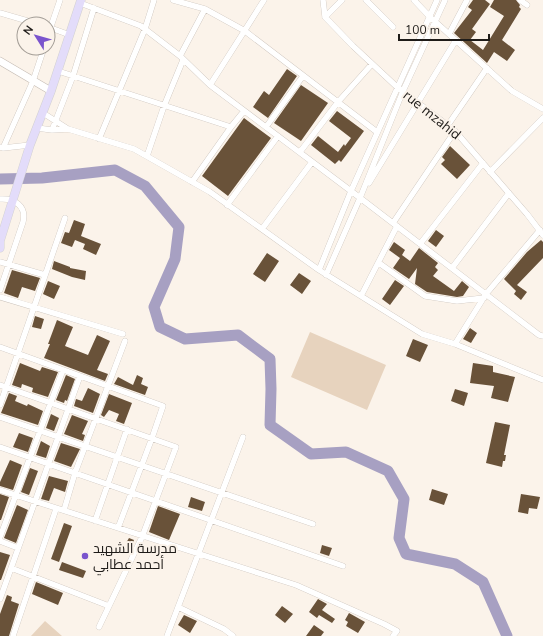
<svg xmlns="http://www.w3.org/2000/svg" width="543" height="636" viewBox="0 0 543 636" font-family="'Nunito Sans',Cairo,sans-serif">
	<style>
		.green { fill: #e7d3be }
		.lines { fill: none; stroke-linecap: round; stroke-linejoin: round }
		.river { stroke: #a7a0c2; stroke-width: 11 }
		.building { fill: #695239 }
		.minor-casing { stroke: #c5bcb4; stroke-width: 6 }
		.tertiary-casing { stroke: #c5bcb4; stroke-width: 8 }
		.primary-casing { stroke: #d2d1d1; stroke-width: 9 }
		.minor { stroke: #fff; stroke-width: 5.5 }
		.tertiary { stroke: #fff; stroke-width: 7 }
		.primary { stroke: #e3dcfa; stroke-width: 8 }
		.poi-dot { fill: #7a54cd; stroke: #fbf3ea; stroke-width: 1.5 }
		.labels { text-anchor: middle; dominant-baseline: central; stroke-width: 4; stroke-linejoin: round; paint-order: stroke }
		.street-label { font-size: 14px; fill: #1e1b18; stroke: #fbf3ea }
		.poi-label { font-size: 14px; fill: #1e1b18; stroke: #fbf3ea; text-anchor: start }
	</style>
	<rect width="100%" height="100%" fill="#fbf3ea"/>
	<path class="green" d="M310 332 386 365 367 410 291 377Z
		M45 621 62 636H31Z"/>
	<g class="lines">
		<path class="river" d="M0 179 42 178 115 170 145 186 179 227 175 259 154 307 160 327 185 339 238 335 270 359 271 389 270 425 311 454 346 452 388 471 404 499 399 538 406 554 455 564 483 582 507 636"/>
	</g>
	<path class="building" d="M473 0H485L490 4 472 29 476 32 470 40 483 50 504 16 490 7 494 0H516L520 5 519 7 521 9 502 40 515 50 507 61 494 52 487 63 454 33 472 10 468 7Z
		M287 69 297 76 268 118 253 107 264 91 269 95Z
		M301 85 328 103 301 141 274 123Z
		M337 111 364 131 341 162 339 160 335 164 311 145 318 136 338 152 344 144 345 146 351 138 329 121Z
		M244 118 271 138 228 196 202 176Z
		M450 146 470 165 457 179 441 164 445 160 442 157Z
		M74 220 85 224 81 236 101 244 96 255 83 249 85 244 75 240 72 247 61 243 65 232 69 233Z
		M436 230 444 236 436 247 428 241Z
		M541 240 543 242V258L517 285 527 292 521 300 514 294 516 291 504 279 527 252Z
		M394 242 405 250 402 255 410 261 419 248 438 263 435 267 438 270 433 276 454 291 462 281 469 287 463 296 457 297 427 292 415 284 417 268 409 279 393 268 400 258 389 250Z
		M267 253 279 261 265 282 253 274Z
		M54 261 70 267V268L86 271 85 280 72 277 52 269Z
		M12 270 40 278 35 291 22 287 18 298 4 293Z
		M299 273 311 281 302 294 290 285Z
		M395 280 404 286 390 305 382 299Z
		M48 281 60 286 54 299 43 294Z
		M35 316 44 319 41 329 32 327Z
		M57 320 73 327 65 346 88 355 97 335 110 341 97 370 108 374 105 381 44 358 50 344H48Z
		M470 328 477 333 471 343 463 339Z
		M413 339 428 345 420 362 406 356Z
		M20 363 40 371 42 367 58 372 48 397 32 392 33 388 22 384 21 388 12 385Z
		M473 363 493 366V372L515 377 508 402 491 398 494 386 470 383Z
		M66 375 75 379 67 401 65 400 64 403 56 400Z
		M137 375 143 378 141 384 148 387 145 395 114 384 118 377 133 385Z
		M88 388 100 394 93 413 74 406 76 399 82 401Z
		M455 389 468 393 464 406 451 401Z
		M9 393 17 396 15 401 27 406 28 404 43 411 38 425 1 413Z
		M109 394 132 403 124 424 116 421 119 414 109 410 104 417 101 415Z
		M51 414 59 418 54 431 46 428Z
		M72 415 88 421 82 434 85 435 83 441 64 434Z
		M495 422 510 425 504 455H506L505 461H503L502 467 486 463Z
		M19 433 33 438 28 452 13 447Z
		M41 441 50 446 46 458 36 455Z
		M61 443 80 449 71 467 54 461Z
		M10 460 22 465 13 490 0 486V482Z
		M30 468 38 471 29 495 21 492Z
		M49 476 68 481 65 492 54 488 49 501 41 499Z
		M432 489 448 494 444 505 429 500Z
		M0 494 9 497 1 520H0Z
		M521 494 540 497 537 509 529 508 528 514 518 512Z
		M191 497 205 502 202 511 188 507Z
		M17 505 28 510 16 543 4 538Z
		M158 506 180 514 169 540 149 532Z
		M64 523 72 526 59 562 51 559Z
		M129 538 134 540 132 546 126 543Z
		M322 545 332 548 329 556 320 553Z
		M0 552 10 555 1 580H0Z
		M62 562 86 571 83 578 59 570Z
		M36 582 63 593 58 605 32 594Z
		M7 595 12 597 11 601 19 604 9 636H0V614Z
		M318 599 327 604 322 610 335 619 332 623 319 615 317 618 309 612Z
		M282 606 293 614 285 623 275 615Z
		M349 613 365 622 358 633 346 626 348 622 345 620Z
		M184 615 197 621 190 633 178 625Z
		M314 625 324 632 321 636H306Z"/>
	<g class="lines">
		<defs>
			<path id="minor" d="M173 0 205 9 245 31 377 132
				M323 0 325 17 353 46 397 87 455 131 527 214 543 235
				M366 0 393 27
				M414 0 430 17 512 91 543 109
				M520 0 527 5
				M80 3 141 26 180 56 210 85 351 191 539 335 543 336
				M0 13 38 24
				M325 17 342 0
				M48 27 70 35
				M449 34 467 0
				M48 35 60 0
				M180 56 205 9
				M58 71 231 127
				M210 85 264 0
				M43 113 68 129
				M448 125 487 68
				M266 127 303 76
				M37 128 52 130 68 129 134 149 210 192 319 270 422 334 455 344 543 380
				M52 130 73 76 94 8
				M99 139 145 29 154 0
				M0 147 3 148 30 145
				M3 148 33 81 44 48
				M300 152 338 102 372 64
				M147 156 164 106 183 60
				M490 172 543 118
				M192 182 231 127 244 111
				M369 183 456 40
				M0 199C14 198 27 206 23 222L0 290
				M227 205 278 136
				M393 223 455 131
				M262 229 312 162
				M420 244 483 163
				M0 262 45 275
				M379 263 425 296 457 301 484 298
				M452 268 509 193
				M319 270 351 191 437 0
				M326 275 360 198 403 91 445 0
				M361 296 397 226
				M0 297 123 334
				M455 344 486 294 540 230
				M0 347 163 406 152 438 118 528
				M0 385 176 447 142 537 99 627
				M0 405 65 218
				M0 417 313 524
				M0 447 343 566
				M0 490 296 585 384 624 397 631 393 636
				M64 510 75 473 125 341
				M95 521 127 429
				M0 537 63 370
				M0 541 18 548
				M11 568 109 606
				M0 599 80 376
				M178 607 224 629 233 636
				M13 636 56 509
				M167 636 243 437"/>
			<path id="tertiary" d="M0 61 51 91"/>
			<path id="primary" d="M0 248V241L30 145 51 91 81 0"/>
		</defs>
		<use href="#minor" class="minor-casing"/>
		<use href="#tertiary" class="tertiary-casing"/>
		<use href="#primary" class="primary-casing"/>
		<use href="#minor" class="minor"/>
		<use href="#tertiary" class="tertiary"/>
		<use href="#primary" class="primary"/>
	</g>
	<circle class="poi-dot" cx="85" cy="556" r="4"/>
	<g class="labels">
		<g class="street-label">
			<text transform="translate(432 115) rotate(39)">rue mzahid</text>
		</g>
		<g class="poi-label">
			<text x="93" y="548">مدرسة الشهيد<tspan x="93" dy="16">أحمد عطابي</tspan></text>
		</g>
	</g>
	<g transform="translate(36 36) rotate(307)"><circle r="19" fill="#fbf3ea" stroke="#a39d96"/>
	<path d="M0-3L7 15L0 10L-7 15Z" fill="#7a54cd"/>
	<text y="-6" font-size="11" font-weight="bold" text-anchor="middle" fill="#1e1b18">N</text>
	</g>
	<path d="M399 34v6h90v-6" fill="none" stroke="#1e1b18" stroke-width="2"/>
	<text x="405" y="34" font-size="12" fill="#1e1b18" stroke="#fbf3ea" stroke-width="3" paint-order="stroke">100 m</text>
</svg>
